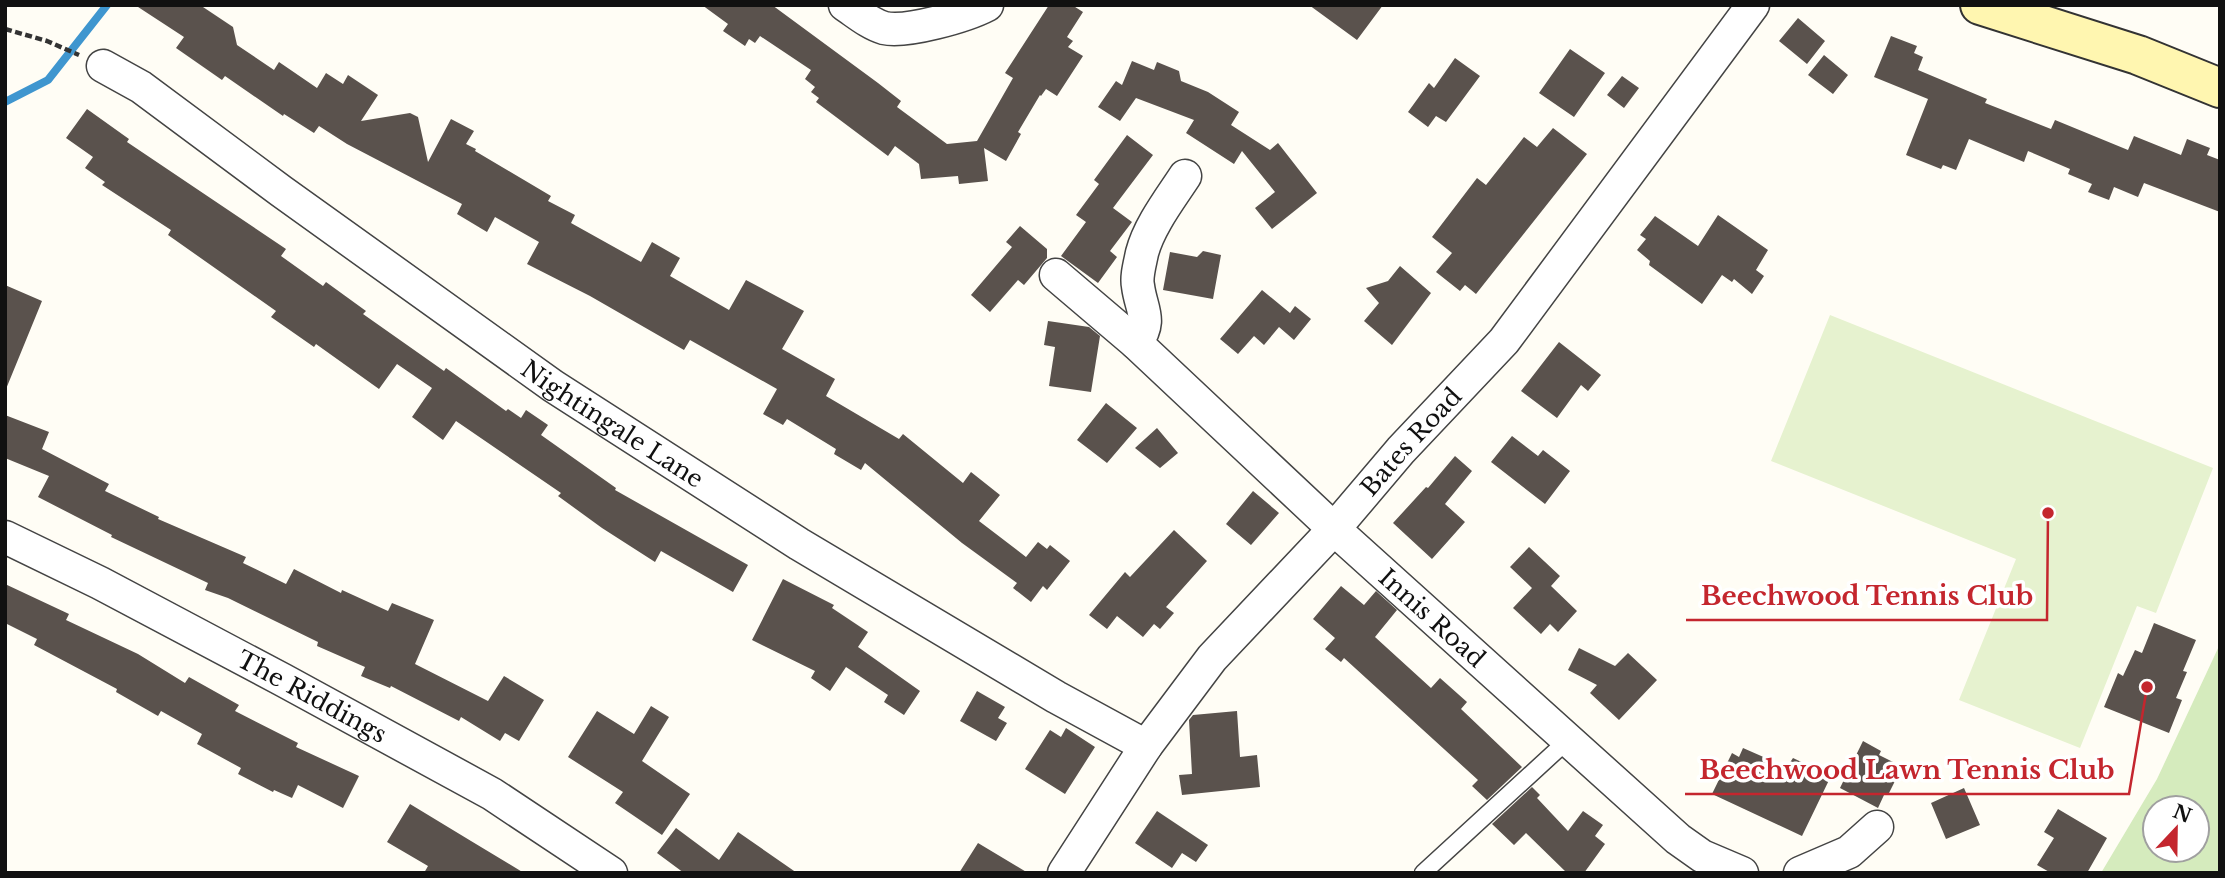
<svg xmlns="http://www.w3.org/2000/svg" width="2225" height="878" viewBox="0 0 2225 878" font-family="'Libre Baskerville',serif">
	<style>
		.green { fill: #d5ebbd; fill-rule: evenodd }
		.pitch { fill: #e6f2cf }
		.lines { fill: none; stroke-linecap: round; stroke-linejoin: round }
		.stream { stroke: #3f96cf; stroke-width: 8 }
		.building { fill: #5a524d }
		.lane-casing { stroke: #444; stroke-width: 19 }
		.street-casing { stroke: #444; stroke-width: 35 }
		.secondary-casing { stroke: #333; stroke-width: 42 }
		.path { stroke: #333; stroke-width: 4.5; stroke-dasharray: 7 3.5; stroke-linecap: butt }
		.lane { stroke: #fff; stroke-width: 16 }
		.street { stroke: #fff; stroke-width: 32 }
		.secondary { stroke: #fff6b0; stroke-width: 38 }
		.labels { text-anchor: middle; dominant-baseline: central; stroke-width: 7; stroke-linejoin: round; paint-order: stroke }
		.street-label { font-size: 24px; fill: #111; stroke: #fff }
		.leader { fill: none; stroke: #c4262e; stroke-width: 2.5 }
		.callout-dot { fill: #c4262e; stroke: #fff; stroke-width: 2.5 }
		.callout-label { font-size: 26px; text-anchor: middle; font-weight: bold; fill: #c4262e; stroke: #fff; stroke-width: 7; stroke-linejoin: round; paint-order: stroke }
	</style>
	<rect width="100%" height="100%" fill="#fffdf5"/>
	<path class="green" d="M2220 644V873H2101L2157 779ZM2155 808H2197V850H2155Z"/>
	<path class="pitch" d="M1830 315 2213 468 2156 613 2137 606 2080 748 1959 700 2016 559 1771 461Z"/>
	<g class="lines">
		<path class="stream" d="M5 102 48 80 107 5"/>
	</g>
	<path class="building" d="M135 5H200L233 27 237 45 274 70 279 62 317 88 326 73 343 84 348 75 378 95 361 121 410 113 418 117 428 162 451 119 474 131 466 144 476 149 475 151 551 196 548 201 575 215 571 223 641 262 652 242 680 258 670 276 729 310 746 280 804 311 782 349 835 379 826 396 899 439 903 434 963 483 971 472 1000 495 979 521 1026 557 1038 542 1047 549 1050 545 1070 561 1047 590 1043 586 1031 602 1013 588 1017 583 962 543 865 463 861 470 834 454 836 449 787 419 783 425 763 414 777 389 690 340 684 350 590 296 527 264 539 242 495 217 487 232 457 214 462 204 347 144 319 126 314 133 284 114 283 116 225 76 222 80 176 48 184 37Z
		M702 5H772L878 83 901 101 897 107 947 144 977 141 1013 78 1005 73 1049 5H1072L1083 12 1067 37 1073 41 1068 47 1083 56 1057 96 1046 89 1041 96 1040 95 1018 132 1021 134 1006 161 984 148 988 181 959 184 958 176 921 179 919 164 895 146 888 156 816 102 819 98 811 92 815 87 805 79 811 70 760 36 755 43 749 39 745 46 723 31 728 24Z
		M1309 5H1383L1357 40Z
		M1798 18 1825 41 1807 64 1779 41Z
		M1891 36 1917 46 1914 53 1923 57 1918 70 1987 99 1985 103 2051 129 2055 120 2128 150 2134 136 2181 155 2187 139 2210 148 2207 155 2220 160V212L2144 183 2138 197 2114 187 2109 200 2088 192 2092 184 2068 174 2070 169 2028 151 2024 162 1969 139 1956 170 1943 165 1941 169 1906 155 1928 99 1874 77Z
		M1570 49 1605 73 1574 117 1539 93Z
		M1824 55 1848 75 1833 94 1808 75Z
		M1455 58 1480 76 1446 122 1436 116 1428 127 1408 112 1429 83 1434 88Z
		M1132 61 1154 70 1157 62 1179 71 1181 81 1208 92 1239 112 1231 125 1270 150 1278 143 1317 193 1272 229 1255 208 1275 192 1242 151 1234 164 1186 133 1194 120 1136 98 1120 121 1098 107 1116 81 1122 85Z
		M1622 76 1639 88 1624 108 1607 95Z
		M87 109 129 139 127 142 286 249 281 256 323 286 326 282 366 311 363 314 444 371 446 368 506 411 508 409 521 418 526 410 548 425 541 435 616 488 615 490 748 565 733 592 661 551 655 562 602 528 558 496 561 493 456 421 443 440 412 417 432 388 397 364 379 389 316 344 314 347 271 317 276 311 168 235 171 230 102 185 105 182 85 168 93 157 66 138Z
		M1553 128 1587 154 1476 294 1465 285 1460 291 1436 272 1452 253 1432 237 1477 178 1486 185 1524 137 1537 147Z
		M1127 135 1153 155 1113 208 1132 222 1110 251 1117 257 1098 283 1061 256 1086 222 1076 215 1099 184 1094 180Z
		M1718 215 1768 250 1756 270 1764 276 1752 294 1734 279 1732 282 1722 275 1702 304 1649 265 1650 261 1637 250 1646 239 1640 235 1655 216 1698 246Z
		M1020 226 1047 249V258L1024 285 1018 280 990 312 971 295 1012 247 1006 242Z
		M1203 251 1221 255 1213 299 1163 290 1170 252 1197 257Z
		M1400 266 1431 293 1392 345 1364 321 1379 303 1366 288 1388 281Z
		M5 285 42 301 6 389H5Z
		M1262 290 1290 313 1295 306 1311 319 1294 340 1279 327 1264 345 1254 336 1238 354 1220 339Z
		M1048 321 1089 327 1100 336 1091 392 1049 386 1055 347 1044 345Z
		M1559 342 1601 375 1588 391 1581 385 1557 418 1521 391Z
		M1106 403 1137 428 1107 463 1077 440Z
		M5 415 49 432 42 449 109 484 105 491 159 517 158 519 246 557 243 563 286 584 294 569 341 593 342 590 388 611 392 603 434 620 415 664 488 701 504 676 544 700 519 741 505 733 500 741 461 717 459 721 391 686 390 688 361 676 365 667 317 646 318 642 228 598 205 590 208 583 111 537 112 535 38 497 49 476 5 458Z
		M1157 428 1178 453 1160 468 1135 448Z
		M1512 436 1538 456 1543 450 1570 471 1545 504 1491 462Z
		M1455 456 1472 471 1445 504 1465 522 1432 559 1393 523 1426 487 1428 488Z
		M1253 491 1279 513 1251 545 1226 524Z
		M1174 530 1207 561 1166 607 1174 613 1160 629 1154 624 1143 637 1117 616 1107 629 1089 615 1125 572 1130 577Z
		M1529 547 1560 576 1551 586 1577 611 1558 632 1550 624 1541 634 1513 608 1532 588 1510 567Z
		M783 579 834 605 832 608 868 632 858 647 920 691 904 715 884 702 888 695 846 667 830 691 811 678 815 671 752 640Z
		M5 584 69 614 66 620 138 654 185 683 189 677 239 705 235 711 298 743 296 747 359 776 343 808 298 785 292 798 274 790 273 792 238 774 241 768 197 744 202 734 161 711 158 716 116 692 117 689 34 645 37 639 5 623Z
		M1341 586 1364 605 1376 591 1397 610 1375 637 1431 688 1440 678 1467 702 1461 709 1522 767 1487 800 1472 786 1478 780 1344 658 1341 662 1325 649 1335 638 1313 619Z
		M2154 623 2196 640 2183 671 2187 672 2176 698 2182 700 2169 733 2104 707 2118 673 2123 676 2135 650 2142 653Z
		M1579 648 1615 666 1628 653 1657 680 1619 720 1590 693 1597 685 1568 670Z
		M977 691 1005 707 998 718 1007 723 996 741 960 721Z
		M651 706 669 717 642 761 690 794 662 835 615 803 623 792 568 757 597 711 634 734Z
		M1237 711 1240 757 1257 755 1260 787 1182 795 1179 775 1192 774 1189 720 1193 715Z
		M1066 728 1095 747 1065 794 1025 769 1050 730 1061 737Z
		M1863 741 1881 751 1879 755 1897 764 1895 767 1897 768V777L1888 795H1884L1878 808 1840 788Z
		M1743 748 1784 766 1786 762 1789 764 1793 758 1831 776 1802 836 1712 794 1732 753 1739 757Z
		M1532 787 1540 795 1537 798 1568 831 1583 811 1603 825 1595 836 1605 844 1584 873H1567L1526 833 1514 845 1492 824Z
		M1964 788 1980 825 1946 839 1931 803Z
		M410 804 471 841 524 873H424L428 866 387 842Z
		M2058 809 2107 838 2087 873H2051L2037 865 2054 838 2044 832Z
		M1157 811 1208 845 1196 862 1182 853 1172 868 1135 843Z
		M676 828 719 860 738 832 797 873H684L657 853Z
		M978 843 1028 873H959Z"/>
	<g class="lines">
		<defs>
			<path id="lane" d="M1423 873 1569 739"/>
			<g id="street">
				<path d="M845 5C857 13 870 24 884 28 907 33 966 16 987 5"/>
				<path id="s1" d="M103 66 141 87 281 191 553 386 799 544 1056 697 1146 746"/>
				<path id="s2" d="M1056 275 1136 343 1334 529 1678 839 1702 856 1742 873"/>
				<path d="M1136 343C1153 320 1141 310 1138 286 1136 277 1140 263 1142 253 1149 226 1170 199 1185 176"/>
				<path id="s3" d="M5 537 100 583 283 680 492 794 611 873"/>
				<path id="s4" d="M1064 873 1146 746 1212 658 1334 529 1401 450 1504 341 1753 5"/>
				<path d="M1800 873 1849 852 1877 827"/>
			</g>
			<path id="secondary" d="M1980 5 2138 55 2220 88"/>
		</defs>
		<use href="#lane" class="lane-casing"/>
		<use href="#street" class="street-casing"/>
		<use href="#secondary" class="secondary-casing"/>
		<path class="path" d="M5 29 47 41 79 55"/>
		<use href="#lane" class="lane"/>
		<use href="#street" class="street"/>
		<use href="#secondary" class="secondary"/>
	</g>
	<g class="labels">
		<g class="street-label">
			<text stroke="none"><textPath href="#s1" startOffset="623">Nightingale Lane</textPath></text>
			<text stroke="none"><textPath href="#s4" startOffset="555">Bates Road</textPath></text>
			<text stroke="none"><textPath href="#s2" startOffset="509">Innis Road</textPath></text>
			<text stroke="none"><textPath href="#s3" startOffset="346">The Riddings</textPath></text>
		</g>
	</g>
	<path class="leader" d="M2048 513L2047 620H1686M2147 687L2129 794H1685"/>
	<g class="callout-dot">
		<circle cx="2048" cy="513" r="7"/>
		<circle cx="2147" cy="687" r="7"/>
	</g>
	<g class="callout-label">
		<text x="1867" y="605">Beechwood Tennis Club</text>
		<text x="1907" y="779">Beechwood Lawn Tennis Club</text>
	</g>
	<rect width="2225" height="878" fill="none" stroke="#111111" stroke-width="14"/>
	<g transform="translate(2176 829) rotate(22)"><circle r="33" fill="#ffffff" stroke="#a0a0a0" stroke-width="2"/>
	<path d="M0-5L12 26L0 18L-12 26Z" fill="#c4262e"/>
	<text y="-10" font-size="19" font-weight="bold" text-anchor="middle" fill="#111111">N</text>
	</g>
</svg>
